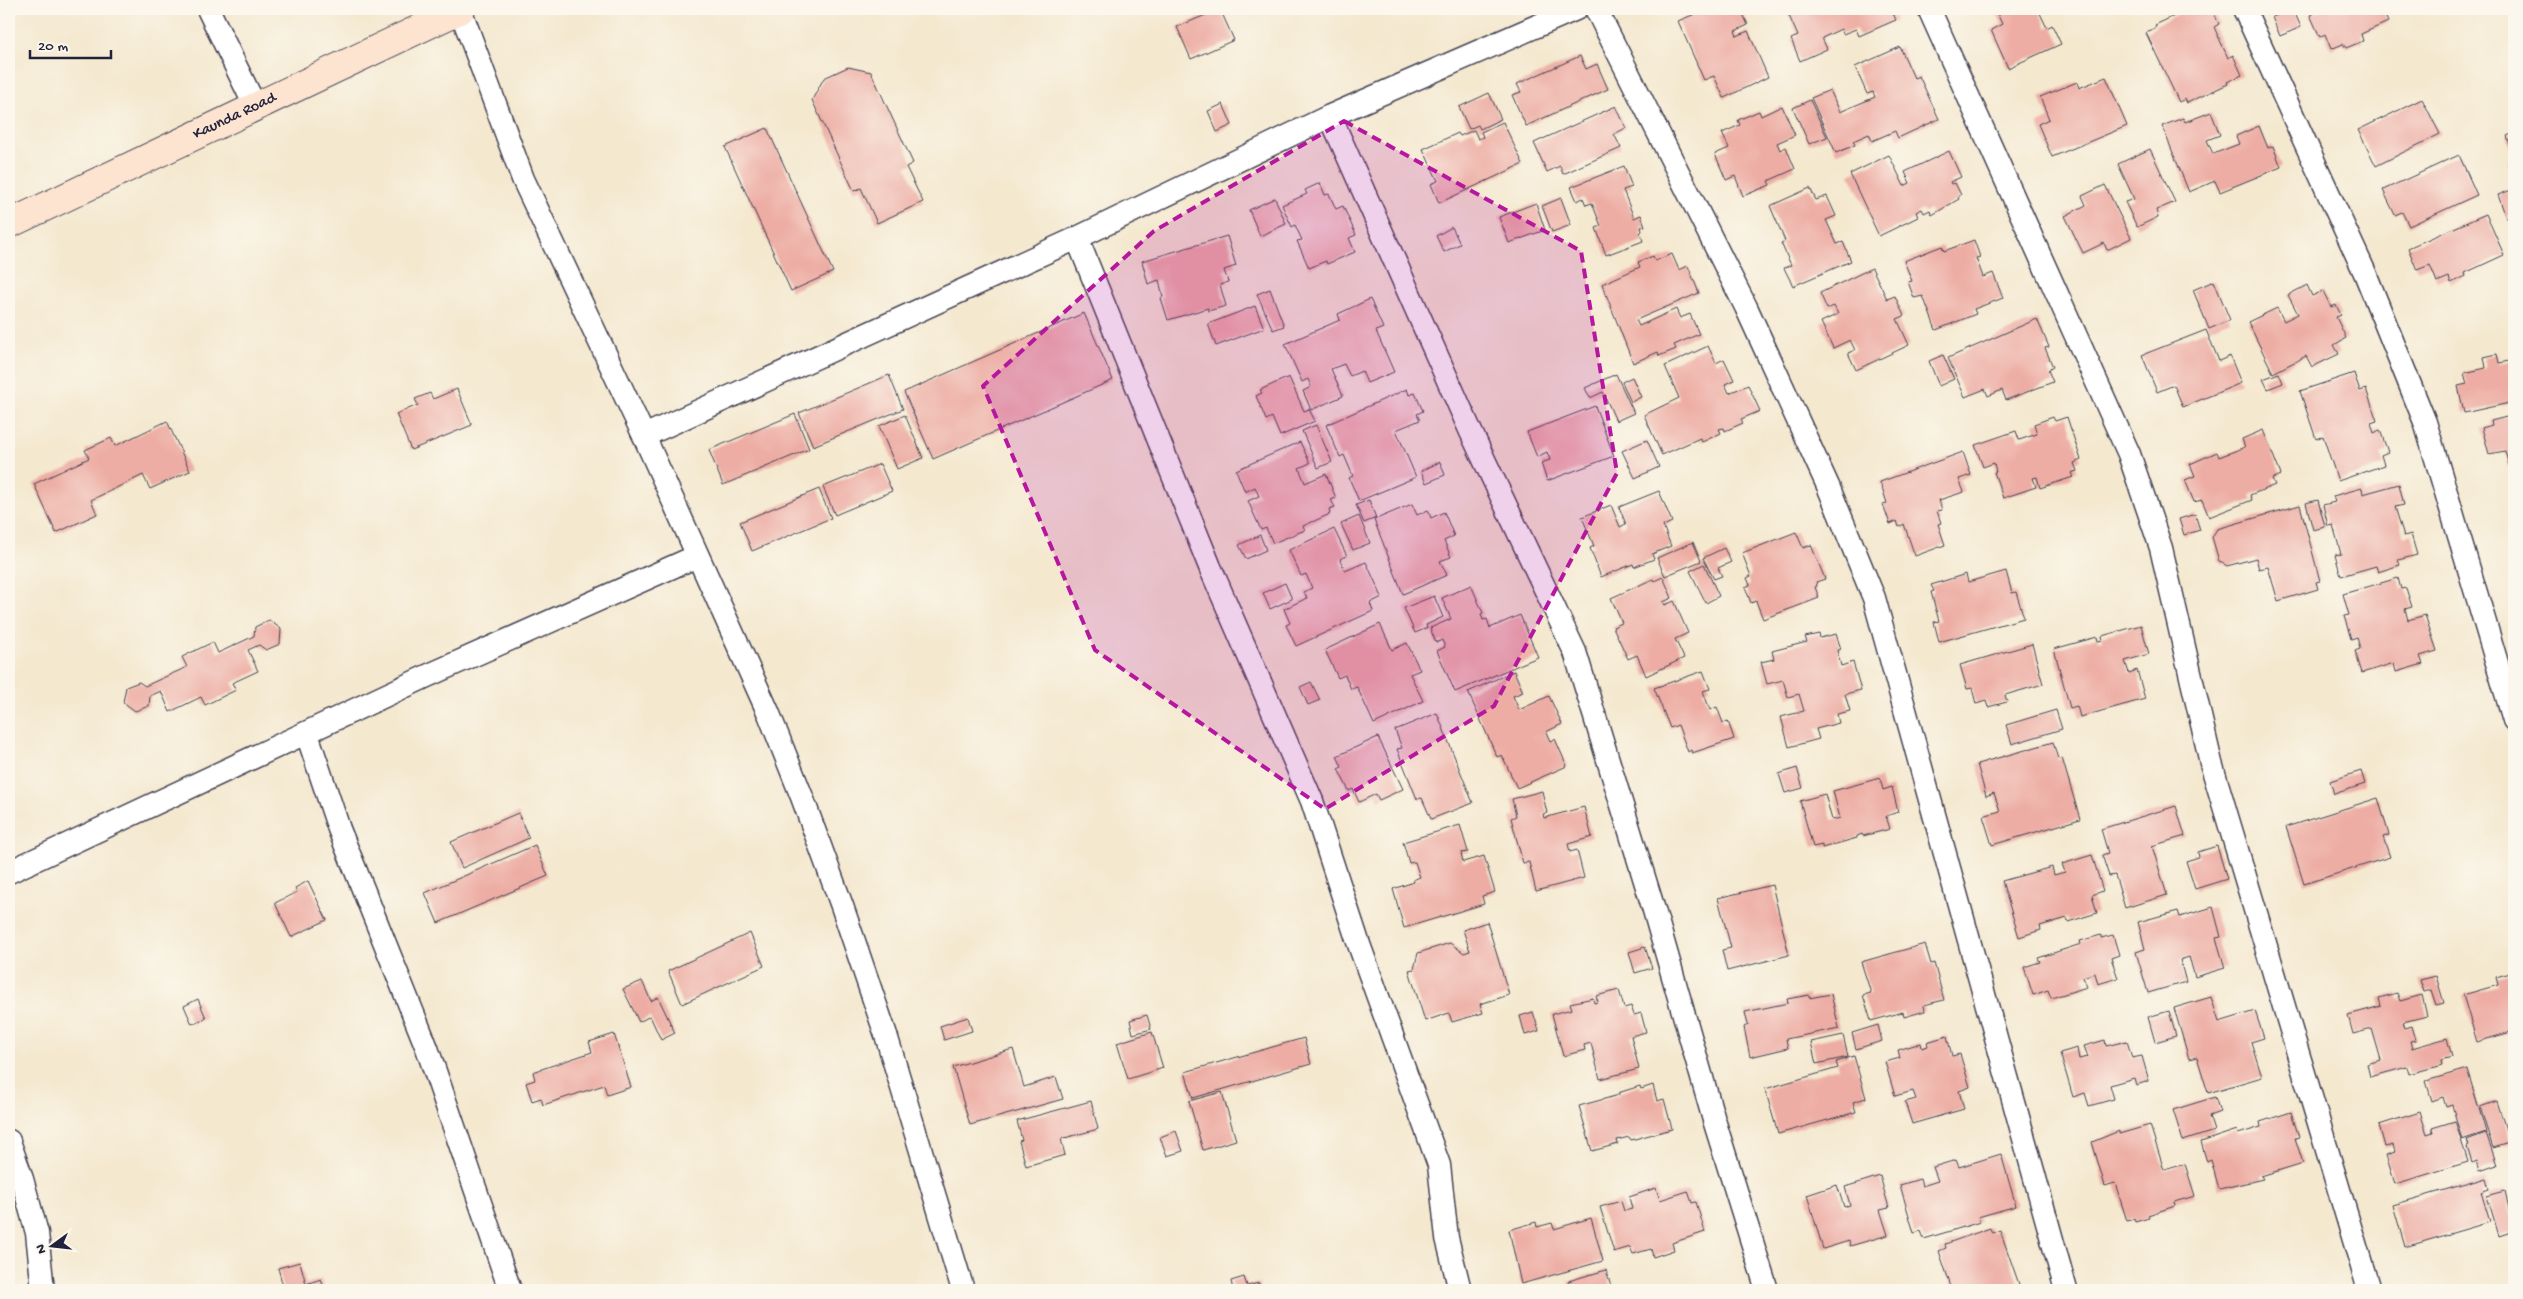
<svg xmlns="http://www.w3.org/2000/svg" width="2523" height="1299" viewBox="0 0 2523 1299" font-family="'Gochi Hand',sans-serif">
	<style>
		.building { fill: #edada4 }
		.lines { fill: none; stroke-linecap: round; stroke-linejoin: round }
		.minor-casing { stroke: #424051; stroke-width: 25 }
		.secondary-casing { stroke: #424051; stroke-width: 30 }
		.minor { stroke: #fff; stroke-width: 22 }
		.secondary { stroke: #fde4d1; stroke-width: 28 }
		.marked { fill: #b5179e; fill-opacity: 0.2; stroke: #b5179e; stroke-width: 4; stroke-dasharray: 10 6; stroke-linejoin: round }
		.labels { text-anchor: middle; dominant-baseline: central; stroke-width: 5; stroke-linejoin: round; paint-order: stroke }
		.street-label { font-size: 16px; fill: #22223b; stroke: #fbf7ec }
	</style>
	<rect width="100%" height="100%" fill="#fbf7ec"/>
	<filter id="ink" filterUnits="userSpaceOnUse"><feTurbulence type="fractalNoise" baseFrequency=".02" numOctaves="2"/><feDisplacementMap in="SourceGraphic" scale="10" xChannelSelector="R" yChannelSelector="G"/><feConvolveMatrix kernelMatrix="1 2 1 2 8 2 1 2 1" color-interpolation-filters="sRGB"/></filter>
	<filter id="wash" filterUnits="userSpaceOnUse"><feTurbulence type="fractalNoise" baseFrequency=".0096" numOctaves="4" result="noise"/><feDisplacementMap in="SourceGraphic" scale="20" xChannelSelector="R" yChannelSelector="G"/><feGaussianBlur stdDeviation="1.12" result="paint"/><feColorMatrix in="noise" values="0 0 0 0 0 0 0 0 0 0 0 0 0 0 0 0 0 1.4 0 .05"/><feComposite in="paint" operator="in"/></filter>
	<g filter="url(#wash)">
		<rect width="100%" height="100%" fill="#f4e8cf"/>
		<g id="blocks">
			<path class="building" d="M1220 9 1234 40 1191 59 1177 27Z
				M1707 9H1741L1748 25 1735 31 1737 36 1748 31 1768 77 1724 98 1714 76 1704 80 1678 21Z
				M1786 9H1891L1896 20 1859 36 1856 29 1843 34 1841 29 1822 38 1827 49 1800 61 1791 39 1798 36Z
				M1995 9H2038L2047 28 2052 25 2061 44 2008 68 1991 30 2002 24Z
				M2189 9 2193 12 2201 9H2212L2219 24 2214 27 2228 58 2233 55 2242 75 2227 82 2228 84 2187 103 2185 99 2179 102 2146 33 2156 27 2155 25Z
				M2293 9 2301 27 2280 36 2272 17Z
				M2323 9H2382L2388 22 2361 34 2363 41 2346 48 2343 44 2331 49 2325 34 2320 37 2310 15Z
				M1900 47 1914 78 1919 76 1939 119 1898 138 1895 131 1872 141 1869 134 1853 141 1855 145 1836 153 1811 98 1830 90 1840 112 1875 97 1873 92 1867 94 1855 67Z
				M1580 56 1586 69 1597 64 1608 89 1526 126 1512 95 1521 92 1517 84Z
				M848 67 871 72 913 163 906 167 923 202 877 223 861 188 854 191 812 100 824 78Z
				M2106 77 2127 126 2052 157 2038 124 2049 119 2040 97 2077 82 2079 88Z
				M1489 93 1501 119 1480 129 1478 125 1469 129 1459 107Z
				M2422 99 2440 134 2376 166 2358 130Z
				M1810 100 1827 137 1809 144 1793 108Z
				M1223 104 1232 125 1217 132 1208 111Z
				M1616 106 1626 128 1614 134 1621 148 1563 174 1560 166 1547 172 1534 143Z
				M1782 106 1795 135 1777 143 1780 150 1786 147 1795 169 1768 181 1770 185 1743 196 1735 176 1726 180 1715 154 1729 148 1722 133 1740 125 1738 120 1759 111 1761 116Z
				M2211 112 2220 135 2207 140 2213 154 2239 144 2236 136 2259 126 2268 148 2273 146 2281 167 2220 192 2215 181 2189 192 2162 126 2183 118 2185 122Z
				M1503 122 1523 164 1439 203 1431 184 1438 181 1423 149 1458 133 1460 136 1474 130 1478 139 1483 137 1481 132Z
				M767 128 833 272 791 291 725 147Z
				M2514 133V155L2507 136Z
				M2150 149 2175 202 2156 210 2158 217 2137 227 2125 202 2134 199 2118 164Z
				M1949 151 1961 177 1950 182 1951 184 1955 183 1961 195 1958 197 1959 199 1932 215 1930 210 1924 213 1922 209 1916 212 1918 217 1879 236 1850 174 1889 155 1904 186 1910 183 1905 172Z
				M2459 155 2477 195 2409 226 2402 212 2395 215 2383 190Z
				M2514 161V178L2508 163Z
				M1624 166 1632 187 1623 190 1634 218 1641 215 1645 226 1641 227 1642 231 1640 233 1643 241 1606 255 1596 228 1601 226 1592 203 1586 205 1583 198 1577 201 1571 187Z
				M1320 183 1325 195 1329 194 1336 209 1343 206 1356 235 1349 238 1355 252 1327 264 1326 261 1309 268 1297 241 1302 240 1295 225 1292 227 1282 205 1307 194 1305 190Z
				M2105 185 2131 238 2107 250 2104 243 2083 253 2065 216 2086 205 2082 196Z
				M1810 188 1816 200 1827 196 1836 216 1826 220 1837 244 1843 242 1851 261 1793 286 1784 268 1791 265 1781 243 1785 241 1770 206Z
				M2514 189V214L2506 217 2498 195Z
				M1275 198 1286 224 1260 236 1249 210Z
				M1561 198 1571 225 1552 232 1542 206Z
				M1536 203 1545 230 1509 243 1499 217Z
				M2486 214 2504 255 2465 273 2466 276 2451 283 2449 277 2437 282 2430 265 2417 270 2408 248Z
				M1452 227 1460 244 1444 252 1436 236Z
				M1227 236 1236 266 1224 270 1228 282 1220 285 1226 306 1208 311V308L1168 320 1161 298 1163 297 1159 280 1148 284 1142 261Z
				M1974 240 1980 257 1976 258 1983 277 1993 273 2003 298 1974 309 1976 314 1936 330 1923 296 1914 298 1908 282 1912 281 1904 261 1942 246 1944 251Z
				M1672 254 1679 270 1688 266 1699 293 1636 320 1639 326 1676 309 1680 318 1690 314 1699 334 1674 345 1676 349 1659 356 1658 352 1633 363 1602 284 1640 267 1638 262 1653 256 1655 261Z
				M1872 268 1887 299 1895 296 1904 316 1897 319 1909 345 1856 370 1848 353 1855 350 1850 340 1833 348 1821 322 1838 314 1834 306 1827 309 1820 293Z
				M2214 281 2230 320 2209 329 2193 290Z
				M2307 285 2312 296 2323 291 2331 307 2336 305 2341 315 2336 317 2346 338 2334 345 2339 354 2312 367 2306 356 2273 373 2248 322 2277 308 2284 321 2298 314 2288 295Z
				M1270 289 1284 326 1273 330 1257 294Z
				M1370 299 1383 328 1376 331 1394 372 1367 383 1362 371 1350 376 1344 364 1331 369 1343 396 1311 410 1303 391 1311 387 1308 379 1302 382 1285 344 1340 320 1338 314Z
				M1255 306 1264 328 1216 346 1208 324Z
				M1084 313 1113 380 933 459 904 392Z
				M2037 319 2049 347 2045 348 2053 367 2048 370 2053 382 2006 400 2002 390 1988 396 1985 389 1965 397 1948 358Z
				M2206 330 2219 361 2230 356 2241 383 2183 407 2174 385 2157 392 2142 355Z
				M1708 346 1716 363 1724 359 1734 380 1725 384 1729 393 1748 385 1760 411 1741 419 1743 423 1725 431 1724 428 1719 429 1721 433 1702 442 1700 438 1662 455 1644 415 1679 398 1665 366Z
				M2497 354 2499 363 2514 360V402L2464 413 2458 386 2467 384 2464 373 2486 368 2484 357Z
				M1943 355 1954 379 1939 386 1929 361Z
				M2279 373 2283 383 2268 389 2263 379Z
				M2354 373 2360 391 2366 389 2377 421 2371 423 2374 433 2380 430 2388 452 2381 455 2384 465 2338 481 2323 436 2316 439 2300 391Z
				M1616 374 1634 413 1616 421 1603 392 1590 398 1585 388Z
				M889 375 903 409 813 446 799 413Z
				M1289 377 1304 411 1309 409 1315 421 1280 436 1272 417 1266 420 1256 396 1262 393 1260 390Z
				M1632 377 1641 397 1631 402 1622 382Z
				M457 389 472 425 411 450 396 414 418 405 415 399 430 393 433 399Z
				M1407 389 1409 395 1415 393 1423 411 1417 414 1420 420 1396 430 1416 477 1359 501 1349 478 1353 476 1344 455 1340 457 1326 425Z
				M1595 406 1614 456 1547 481 1541 463 1550 460 1547 452 1537 457 1527 432Z
				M795 414 809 449 723 485 709 450Z
				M905 415 923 458 897 469 879 426Z
				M2514 415V465L2509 466 2505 451 2489 454 2482 428 2492 425 2491 421Z
				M2053 417 2055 421 2067 417 2081 460 2074 463 2077 471 2071 473 2073 477 2040 488 2037 477 2033 478 2036 487 2003 498 1994 472H1996L1994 463 1983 467 1975 445 2016 431 2019 440 2037 434 2034 424Z
				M167 421 190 471 150 489 143 475 91 500 97 514 56 533 34 484 89 458 85 450 111 438 115 446Z
				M1316 425 1332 462 1318 468 1302 431Z
				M2263 430 2281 475 2272 479 2275 485 2250 495 2252 500 2209 517 2202 500 2194 502 2185 480 2195 476 2190 464 2217 452 2219 457 2245 447 2242 439Z
				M1647 440 1659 467 1635 478 1622 451Z
				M1300 442 1310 463 1299 468 1305 483 1326 474 1336 498 1331 500 1335 507 1329 509 1330 514 1303 526 1305 530 1273 543 1266 528 1261 530 1248 501 1259 496 1255 487 1245 492 1236 470Z
				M1963 452 1971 475 1959 479 1964 492 1939 500 1942 510 1937 511 1941 523 1938 524 1945 545 1915 556 1904 524 1899 527 1897 521 1890 524 1883 504 1887 503 1880 482Z
				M1440 462 1445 475 1426 483 1421 471Z
				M880 464 892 491 835 515 823 487Z
				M2399 484 2404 505 2395 507 2404 536 2411 534 2417 555 2398 560 2400 565 2378 572 2376 566 2341 576 2335 555 2341 554 2333 525 2328 526 2323 505 2335 502 2333 496 2362 488 2363 494Z
				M819 489 831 518 752 551 740 522Z
				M1659 491 1672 522 1663 526 1671 546 1652 554 1654 559 1634 567 1633 564 1601 577 1590 548 1594 546 1582 517 1611 505 1620 527 1626 524 1619 507Z
				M1369 500 1376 518 1364 523 1356 505Z
				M2318 500 2325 527 2313 530 2306 503Z
				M1412 504 1417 515 1428 510 1431 518 1444 512 1454 536 1444 541 1451 557 1440 561 1447 575 1403 594 1374 520Z
				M2300 505 2320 581 2316 582 2318 589 2278 601 2268 567 2259 569 2256 558 2227 566 2219 561 2212 537 2217 529Z
				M2195 514 2200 530 2184 535 2179 519Z
				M1359 516 1370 543 1353 550 1341 524Z
				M1334 529 1347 556 1340 559 1345 571 1366 562 1382 597 1370 603 1373 611 1296 646 1286 625 1290 623 1284 609 1307 598 1304 592 1312 588 1306 574 1301 576 1289 550Z
				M1796 532 1803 548 1811 545 1825 579 1816 582 1817 586 1815 587 1819 598 1763 619 1756 601 1751 603 1745 587 1750 585 1747 578 1751 576 1742 553Z
				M1260 535 1266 550 1246 559 1239 545Z
				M1693 542 1701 561 1665 576 1657 558Z
				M1724 548 1731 562 1718 568 1722 576 1714 579 1703 558Z
				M1704 564 1719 596 1706 603 1690 571Z
				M2006 571 2012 593 2016 592 2024 618 1939 642 1934 622 1939 621 1931 592 1934 591 1931 585 1966 574 1968 582Z
				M1663 577 1672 598 1663 602 1665 605 1674 601 1688 633 1675 639 1684 658 1646 676 1637 655 1628 659 1613 627 1622 623 1611 598 1653 579 1654 581Z
				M2398 578 2401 589 2406 588 2412 607 2405 609 2408 620 2425 615 2437 651 2420 656 2423 664 2396 672 2394 663 2362 673 2355 651 2360 649 2357 637 2351 639 2344 616 2349 615 2343 594Z
				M1285 583 1292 599 1270 609 1263 593Z
				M1471 585 1483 613 1481 614 1483 620 1487 619 1490 628 1520 615 1538 657 1455 692 1437 651 1445 647 1442 640 1436 643 1430 628 1451 619 1442 598Z
				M1434 596 1443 617 1426 625 1427 628 1415 633 1404 608Z
				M269 620 281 629 280 644 266 650 259 645 248 650 258 671 232 683 236 690 205 705 201 697 170 712 161 691 150 696 149 706 135 711 123 702 126 687 139 682 145 686 187 667 182 657 213 642 218 653 254 636 255 627Z
				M1380 624 1392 650 1407 643 1420 670 1410 674 1423 701 1374 724 1357 687 1351 689 1345 675 1338 678 1325 650Z
				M2141 625 2149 654 2125 661 2129 673 2137 670 2145 699 2080 717 2077 706 2070 708 2054 649 2097 637 2098 641 2103 640 2102 636Z
				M1819 634 1820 638 1836 634 1841 649 1837 650 1841 666 1853 662 1861 690 1845 694 1850 711 1837 714 1839 723 1816 729 1819 739 1789 747 1781 717 1804 711 1799 694 1788 697 1783 680 1767 684 1761 662 1774 659 1772 651 1807 642 1805 637Z
				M2032 644 2043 684 2005 695 2007 702 1988 707 1986 701 1976 704 1972 688 1967 689 1960 665Z
				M1514 671 1523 692 1513 696 1519 710 1549 696 1562 724 1546 732 1550 741 1555 739 1567 766 1517 788 1502 755 1497 757 1468 692Z
				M1703 671 1710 689 1703 691 1710 710 1717 707 1723 723 1728 721 1734 739 1692 753 1691 750 1688 752 1678 725 1670 728 1654 688Z
				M1311 682 1320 700 1308 705 1300 687Z
				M2056 710 2062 729 2012 744 2006 725Z
				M1437 713 1473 803 1431 819 1422 798 1417 799 1397 749 1402 748 1395 730Z
				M1378 737 1403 789 1379 800 1376 794 1359 802 1353 789 1349 791 1338 769 1342 767 1337 756Z
				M2053 742 2058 759 2062 758 2080 819 1992 845 1983 816 2000 811 1994 793 1986 796 1977 764Z
				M1797 768 1803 788 1785 793 1779 774Z
				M2361 771 2365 784 2334 794 2330 781Z
				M1880 778 1883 790 1892 787 1898 812 1886 816 1890 829 1863 836 1862 834 1857 836V838L1822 848V845L1813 847 1800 801 1825 794 1832 820 1840 818 1833 791Z
				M1542 791 1547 813 1543 814 1544 818 1584 807 1592 837 1568 844 1570 852 1577 850 1584 878 1536 891 1529 862 1523 863 1511 818 1516 816 1512 799Z
				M2378 798 2389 835 2383 837 2390 857 2304 884 2286 827Z
				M2176 806 2185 836 2152 846 2167 895 2125 908 2115 875 2109 876 2102 855 2108 853 2101 829Z
				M518 813 529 838 462 868 451 842Z
				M1460 825 1468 852 1461 853 1463 862 1484 856 1495 892 1482 896 1484 904 1404 928 1393 889 1414 882 1413 880 1420 877 1415 862 1409 863 1403 842Z
				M535 845 548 876 438 923 425 893Z
				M2217 846 2227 879 2195 889 2186 861 2199 857 2198 852Z
				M2092 855 2103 891 2092 895 2097 913 2068 922 2067 918 2040 926 2041 930 2019 937 2002 881 2052 867 2054 875 2065 872 2062 864Z
				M308 881 327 920 291 937 275 903 297 892 295 888Z
				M1772 885 1789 955 1727 971 1722 950 1731 948 1718 898Z
				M2213 907 2221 937 2216 938 2225 968 2195 977 2189 957 2180 960 2186 982 2148 993 2136 952 2145 949 2138 922 2178 911 2180 917Z
				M1487 922 1509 995 1480 1004 1483 1013 1452 1022 1449 1013 1425 1021 1409 970 1414 969 1418 953 1450 943 1464 953 1470 951 1463 930Z
				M750 933 764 966 682 1004 668 971Z
				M2101 935V938L2113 935 2119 955 2111 958 2118 978 2098 984 2095 973 2083 977 2087 987 2051 998 2048 990 2033 995 2024 967 2040 962 2038 958 2081 944 2080 941Z
				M1925 944 1931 964 1934 963 1944 1000 1924 1005 1925 1011 1904 1017 1903 1012 1871 1021 1863 995 1871 993 1861 962Z
				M1645 947 1652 968 1635 973 1629 952Z
				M2514 972V1031L2477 1042 2463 995 2498 985 2496 977Z
				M2436 976 2444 1003 2436 1005 2431 990 2424 992 2420 980Z
				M642 981 651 1001 658 997 675 1033 661 1040 650 1016 639 1022 623 989Z
				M1619 990 1624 1008 1631 1006 1634 1015 1641 1013 1646 1032 1631 1036 1639 1069 1600 1079 1591 1043 1584 1045 1585 1050 1563 1056 1552 1014 1572 1009 1570 1003 1593 998 1594 1003 1598 1002 1596 996Z
				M2397 993 2400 1001 2422 995 2427 1016 2403 1022 2405 1028 2412 1026 2416 1040 2410 1041 2412 1048 2447 1038 2452 1057 2441 1060 2442 1065 2409 1074 2407 1067 2370 1077 2367 1064 2381 1060 2372 1029 2353 1034 2348 1015 2381 1006 2379 998Z
				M1831 994 1839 1028 1786 1039 1788 1048 1750 1057 1744 1027 1748 1025 1745 1012 1788 1003 1787 999 1809 995V998Z
				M2211 997 2219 1022 2255 1011 2264 1038 2251 1042 2262 1077 2208 1093 2197 1057 2189 1059 2174 1008Z
				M198 999 206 1018 192 1024 184 1006Z
				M2169 1011 2176 1036 2155 1042 2148 1017Z
				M1533 1012 1539 1031 1525 1035 1520 1016Z
				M1147 1015 1151 1029 1133 1034 1130 1020Z
				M968 1017 972 1031 944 1040 940 1026Z
				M1878 1025 1882 1041 1856 1049 1852 1033Z
				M1152 1032 1163 1068 1128 1079 1117 1043Z
				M614 1034 631 1087 607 1095 604 1085 543 1105 541 1098 532 1101 526 1083 535 1080 533 1072 592 1052 589 1042Z
				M1843 1035 1848 1057 1816 1064 1811 1042Z
				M1947 1036 1952 1056 1960 1054 1970 1087 1959 1091 1964 1109 1912 1124 1905 1102 1916 1099 1913 1091 1895 1096 1885 1062 1900 1058 1898 1050 1921 1043 1922 1048 1928 1046 1927 1042Z
				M1304 1038 1311 1064 1193 1098 1185 1072Z
				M2105 1040 2106 1046 2127 1041 2132 1058 2142 1056 2149 1081 2136 1085 2134 1078 2110 1085 2114 1099 2089 1106 2085 1093 2073 1097 2060 1053 2077 1048 2079 1059 2088 1057 2084 1046Z
				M1013 1049 1024 1087 1056 1077 1063 1099 970 1125 953 1067Z
				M1854 1056 1866 1098 1853 1102 1856 1112 1778 1134 1765 1089 1838 1068 1836 1062Z
				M2467 1069 2486 1132 2462 1140 2452 1105 2446 1107 2443 1097 2432 1101 2426 1081Z
				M1653 1085 1657 1101 1664 1099 1672 1129 1631 1140 1629 1137 1617 1140 1618 1144 1592 1151 1579 1106 1619 1095 1618 1093 1640 1086 1641 1089Z
				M1222 1092 1236 1140 1203 1150 1189 1101Z
				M2215 1097 2220 1112 2209 1116 2214 1131 2183 1141 2173 1110Z
				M1091 1101 1098 1129 1061 1139 1065 1155 1026 1166 1019 1141 1022 1140 1017 1121Z
				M2497 1101 2510 1143 2493 1148 2480 1107Z
				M2291 1112 2299 1137 2295 1138 2303 1163 2261 1176 2263 1179 2219 1189 2211 1160 2207 1162 2201 1142 2237 1130 2238 1134 2261 1127 2260 1122Z
				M2420 1112 2427 1134 2433 1132 2432 1128 2455 1121 2468 1162 2395 1184 2386 1155 2395 1152 2393 1145 2385 1147 2379 1125Z
				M2150 1125 2164 1170 2185 1164 2195 1196 2174 1202 2175 1206 2148 1215 2149 1218 2135 1222 2134 1219 2127 1221 2115 1183 2105 1186 2092 1142 2119 1131V1134Z
				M1176 1131 1183 1151 1167 1156 1160 1137Z
				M2486 1133 2497 1165 2480 1171 2477 1161 2472 1163 2467 1147 2469 1146 2467 1140Z
				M2001 1154 2016 1206 1978 1217 1980 1222 1924 1239 1921 1231 1914 1233 1900 1185 1920 1179 1922 1186 1938 1181 1933 1167 1956 1160 1959 1167Z
				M1880 1176 1889 1208 1880 1210 1888 1235 1850 1246 1849 1241 1823 1249 1807 1195 1837 1185 1844 1207 1850 1205 1845 1187Z
				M2486 1178 2489 1189 2481 1192 2490 1222 2405 1247 2393 1205Z
				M1656 1188 1660 1200 1688 1191 1692 1203 1696 1202 1705 1232 1672 1243 1674 1250 1653 1257 1651 1249 1633 1254 1630 1247 1614 1252 1600 1207 1621 1201 1624 1211 1632 1209 1629 1197Z
				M2505 1191 2514 1231 2499 1236 2487 1196Z
				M1591 1218 1603 1261 1521 1284 1509 1230 1536 1222 1537 1227 1552 1223 1554 1229Z
				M1990 1228 1992 1233 2000 1230 2021 1290H1952L1939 1251 1946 1248 1945 1244Z
				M300 1262 306 1284 321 1279 325 1290H284L278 1268Z
				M1606 1270 1612 1290H1570L1568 1281Z
				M1244 1277 1247 1286 1259 1283 1261 1290H1233L1231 1281Z"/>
		</g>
	</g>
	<g filter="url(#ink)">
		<use href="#blocks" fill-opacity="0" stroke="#424051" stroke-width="1"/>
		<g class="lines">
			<defs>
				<path id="minor" d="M208 9 256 108
					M460 9 523 179 644 436 769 714 802 797 842 906 886 1035 963 1290
					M1596 9 1746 307 1828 486 1874 598 2066 1290
					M1929 9 2129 454 2161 548 2211 763 2369 1290
					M2244 9 2365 273 2425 422 2514 720
					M1330 116 1471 432 1575 652 1654 910 1714 1120 1767 1290
					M1077 238 1210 567 1312 801 1357 939 1439 1165 1447 1238 1460 1290
					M644 436 1077 238 1330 116 1576 9
					M307 734 339 829 427 1048 510 1290
					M9 872 427 676 697 556
					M9 1141 22 1179 37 1233 43 1290"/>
				<g id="secondary">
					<path id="s1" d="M9 224 461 9"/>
				</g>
			</defs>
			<use href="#minor" class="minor-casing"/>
			<use href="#secondary" class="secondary-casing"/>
			<use href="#minor" class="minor"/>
			<use href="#secondary" class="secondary"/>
		</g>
	</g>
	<path class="marked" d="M1344 121 1581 251 1617 473 1494 706 1325 809 1095 650 983 386 1154 231Z"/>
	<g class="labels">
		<g class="street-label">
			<text stroke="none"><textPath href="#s1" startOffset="250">Kaunda Road</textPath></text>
		</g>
	</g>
	<rect width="2523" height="1299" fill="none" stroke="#fbf7ec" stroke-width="30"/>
	<g transform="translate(52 1246) rotate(255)" stroke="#fbf7ec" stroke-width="4" paint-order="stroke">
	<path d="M0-4L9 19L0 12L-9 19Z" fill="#22223b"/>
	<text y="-8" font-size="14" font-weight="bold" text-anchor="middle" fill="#22223b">N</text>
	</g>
	<path d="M30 50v8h81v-8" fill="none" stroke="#22223b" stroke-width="2.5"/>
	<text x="38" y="50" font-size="15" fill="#22223b" stroke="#fbf7ec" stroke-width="4" paint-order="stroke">20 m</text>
</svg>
